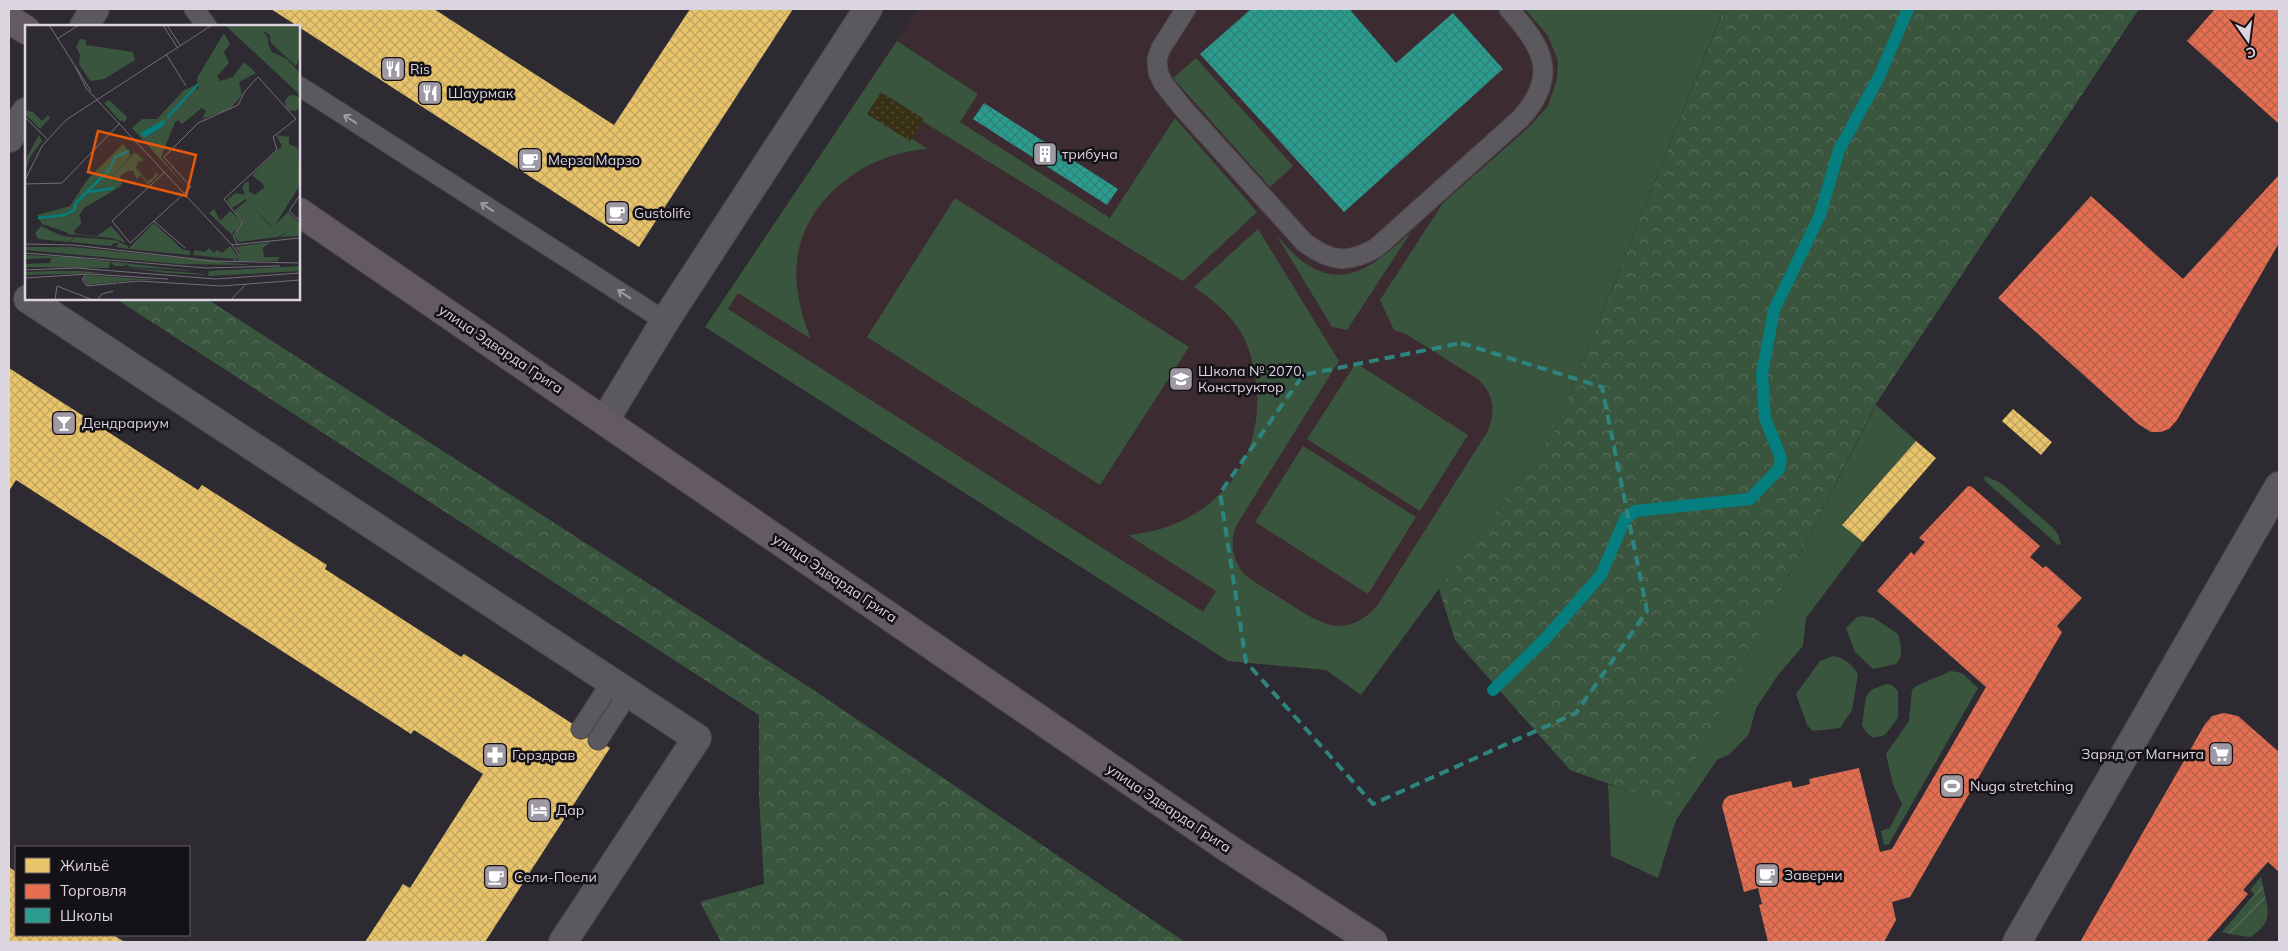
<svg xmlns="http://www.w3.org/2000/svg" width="2288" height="951" viewBox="0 0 2288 951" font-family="Mulish,sans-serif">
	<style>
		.education { fill: #3c2b31 }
		.green { fill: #3a553e }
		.forest { fill: url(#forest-crowns) }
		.sand { fill: url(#sand-dots) }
		.garden { fill: url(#garden-furrows) }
		.homes { fill: url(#homes-cross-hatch) }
		.shops { fill: url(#shops-cross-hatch) }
		.schools { fill: url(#schools-cross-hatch) }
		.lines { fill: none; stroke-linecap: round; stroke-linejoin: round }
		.stream { stroke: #047e7f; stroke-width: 12 }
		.lane-casing { stroke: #4a454c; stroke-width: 21 }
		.street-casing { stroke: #4a454c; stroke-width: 30 }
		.secondary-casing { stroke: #4a454c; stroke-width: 30 }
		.lane { stroke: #5b585e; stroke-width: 19 }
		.street { stroke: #5b585e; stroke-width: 28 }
		.secondary { stroke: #645b62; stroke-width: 28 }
		.oneway { stroke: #a19da5 }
		.marked { fill: none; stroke: #2e847f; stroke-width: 4; stroke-dasharray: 10 6; stroke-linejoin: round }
		.labels { text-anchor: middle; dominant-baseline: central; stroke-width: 5; stroke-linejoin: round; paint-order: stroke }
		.poi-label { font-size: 14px; fill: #dbd5df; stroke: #141117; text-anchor: start }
		.street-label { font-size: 14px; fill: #dbd5df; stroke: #141117 }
		.inset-river { fill: none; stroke: #047e7f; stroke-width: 2.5 }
		.inset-road { fill: none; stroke: #736e77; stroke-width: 1 }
		.view { fill: #e8590c; fill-opacity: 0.15; stroke: #e8590c; stroke-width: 2.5 }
		.inset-edge { fill: none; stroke: #dbd5df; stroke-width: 2.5 }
	</style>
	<defs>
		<pattern id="forest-crowns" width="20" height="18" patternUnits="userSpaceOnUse" patternTransform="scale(1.25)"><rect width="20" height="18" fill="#3a553e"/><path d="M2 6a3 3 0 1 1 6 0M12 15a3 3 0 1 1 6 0" fill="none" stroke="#566d59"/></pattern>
		<pattern id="sand-dots" width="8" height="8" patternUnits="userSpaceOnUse" patternTransform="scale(1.25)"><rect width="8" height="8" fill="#383015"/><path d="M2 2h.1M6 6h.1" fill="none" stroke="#544d37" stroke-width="1.8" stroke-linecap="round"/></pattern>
		<pattern id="garden-furrows" width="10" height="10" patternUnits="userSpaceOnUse" patternTransform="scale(1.25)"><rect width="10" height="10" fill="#3a553e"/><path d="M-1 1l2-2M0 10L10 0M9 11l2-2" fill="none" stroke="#566d59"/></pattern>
		<pattern id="homes-cross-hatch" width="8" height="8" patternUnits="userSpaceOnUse" patternTransform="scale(1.25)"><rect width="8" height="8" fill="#e9c46a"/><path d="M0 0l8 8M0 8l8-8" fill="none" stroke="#bfa360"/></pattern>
		<pattern id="shops-cross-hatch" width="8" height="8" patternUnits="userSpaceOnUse" patternTransform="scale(1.25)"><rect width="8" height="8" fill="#e76f51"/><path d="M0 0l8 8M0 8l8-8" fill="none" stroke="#b6614d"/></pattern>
		<pattern id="schools-cross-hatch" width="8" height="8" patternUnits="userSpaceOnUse" patternTransform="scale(1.25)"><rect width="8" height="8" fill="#2a9d8f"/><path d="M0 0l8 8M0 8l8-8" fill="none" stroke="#318178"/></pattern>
	</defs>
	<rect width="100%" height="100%" fill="#2e2a32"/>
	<path class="education" d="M918 9H1715L1361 695 1326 670 1228 661 705 327Z"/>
	<path class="green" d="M1525 9H1715L1721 15 1555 431 1361 695 1326 670 1228 661 705 327 897 41 978 94 960 122 1110 218 1175 118 1257 212 1183 281 922 121 923 119 867 114 909 140 911 138 928 149C870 152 809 194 798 254 793 282 800 313 811 339L738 293 728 309 1203 612 1216 591 1128 535C1207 528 1262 470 1257 390 1255 372 1252 354 1244 338 1233 316 1214 301 1194 287L1258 229 1339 361 1236 526C1230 544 1232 557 1243 573 1256 584 1271 592 1285 601 1318 622 1344 642 1377 606L1488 431C1495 410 1495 396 1479 380L1406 334 1394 330 1380 300 1443 203 1529 127 1548 106 1557 79 1558 61 1548 36Z
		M1196 58 1293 166 1270 187 1173 78Z
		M955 198 1189 347 1100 485 867 337Z
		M1411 232 1347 330 1332 327 1277 236C1286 245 1294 256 1305 263 1347 293 1381 259 1411 232Z
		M1356 363 1468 435 1420 511 1307 439Z
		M1876 405 1916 441 1842 524 1863 542 1806 618 1803 646 1778 675 1756 708 1749 734 1730 754 1717 760 1676 820 1658 878 1611 856 1608 784 1672 805Z
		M1303 446 1416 517 1368 594 1255 522Z
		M1985 476 2001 483 2051 526 2058 534 2061 544 2058 545 1984 480Z
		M1862 616 1874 618 1898 634C1901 645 1904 655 1896 664L1873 669 1855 652 1846 628 1857 617Z
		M1833 656C1843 657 1853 665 1858 674L1852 710 1840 728 1813 731 1807 725 1796 694 1820 661Z
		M1951 671 1962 673 1978 688 1889 844 1884 845 1881 831 1890 828 1902 804 1893 785 1886 754 1909 721 1912 690 1916 686Z
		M1886 684 1892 685 1898 691V718L1885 735 1873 738 1866 732 1862 725 1866 697 1871 690Z
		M2266 900C2270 919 2267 926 2250 937L2235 935Z"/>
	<path class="forest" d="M1715 9H2139L1877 402 1672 806 1570 770 1455 640 1439 589 1555 431 1721 16Z
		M116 299H207L812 689 1185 942H721L700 902 764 884 759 795V715Z"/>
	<path class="sand" d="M881 92 924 119 910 141 867 114Z"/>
	<path class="garden" d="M2261 877 2266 900 2235 935 2222 932 2255 894 2250 890Z"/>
	<path class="homes" d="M271 9H434L614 125 690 9H793L639 247Z
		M9 368 198 490 202 485 213 492 327 565 325 569 399 617 461 657 464 654 610 748 485 942H365L403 884 410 888 483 774 414 730 411 734 16 480 9 491Z
		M2013 409 2052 442 2041 455 2002 421Z
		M1916 441 1936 458 1863 542 1842 525Z
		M9 867 16 872V935H113L125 942H9Z"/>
	<path class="shops" d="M2215 9H2279V124L2187 41Z
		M2279 175V243L2177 420 2169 429 2161 432H2151L2138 424 1998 298 2091 196 2183 279Z
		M1968 486 1972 487 2040 546 2030 557 2043 568 2046 566 2082 598 2057 626 2062 632 1910 897 1892 902 1896 920 1884 942H1768L1759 905 1762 904 1758 888 1744 892 1722 806 1724 800 1728 796 1791 781 1793 788 1810 784 1809 779 1859 768 1880 852 1892 849 1986 687 1877 591 1911 552 1914 555 1925 542 1919 538Z
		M2224 713 2238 716 2279 752V872L2268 862 2243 890 2248 894 2206 942H2080L2205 724 2212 716Z"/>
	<path class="schools" d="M1251 9H1352L1351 11 1396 63 1453 13 1503 69 1344 212 1200 54Z
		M984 103 1118 189 1107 205 973 119Z"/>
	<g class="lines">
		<path class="stream" d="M1493 690 1546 638 1601 575 1625 519 1635 511 1750 499 1779 469 1781 458 1765 418 1762 374 1774 310 1820 215 1839 150 1879 77 1908 9"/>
		<defs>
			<path id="lane" d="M194 9 207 26
				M1186 9 1161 48 1157 59 1158 72 1163 83 1182 107 1304 242C1330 262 1348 264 1376 248L1521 118C1560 74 1542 47 1509 9
				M299 86 665 321
				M581 729 612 681
				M598 740 629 692"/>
			<path id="street" d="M84 26 95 9
				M9 138 26 112
				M28 299 697 738 563 942
				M605 420 665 321 868 9
				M2017 942 2279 486"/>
			<path id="secondary" d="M9 19 26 30
				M299 212 1229 849 1373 942"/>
		</defs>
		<use href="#lane" class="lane-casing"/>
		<use href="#street" class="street-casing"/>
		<use href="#secondary" class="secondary-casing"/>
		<use href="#lane" class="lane"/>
		<use href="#street" class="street"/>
		<use href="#secondary" class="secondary"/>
	</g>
	<defs><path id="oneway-shaft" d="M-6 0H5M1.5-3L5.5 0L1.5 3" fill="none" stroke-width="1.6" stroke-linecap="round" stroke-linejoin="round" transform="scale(1.25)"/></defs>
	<g class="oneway">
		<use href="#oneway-shaft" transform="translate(350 119) rotate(-147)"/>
		<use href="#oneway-shaft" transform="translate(487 207) rotate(-147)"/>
		<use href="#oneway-shaft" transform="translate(624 294) rotate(-147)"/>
	</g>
	<path class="marked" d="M1461 343 1602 387 1647 611 1576 713 1373 804 1246 662 1220 493 1303 375Z"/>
	<defs>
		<symbol id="restaurant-square" viewBox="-11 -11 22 22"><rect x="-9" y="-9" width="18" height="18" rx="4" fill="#9e99a2" stroke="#141117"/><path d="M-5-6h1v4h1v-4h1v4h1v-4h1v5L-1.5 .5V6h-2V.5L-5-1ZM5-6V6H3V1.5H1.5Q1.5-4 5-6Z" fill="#fff"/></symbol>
		<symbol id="building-square" viewBox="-11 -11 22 22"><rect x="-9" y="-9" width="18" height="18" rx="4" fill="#9e99a2" stroke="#141117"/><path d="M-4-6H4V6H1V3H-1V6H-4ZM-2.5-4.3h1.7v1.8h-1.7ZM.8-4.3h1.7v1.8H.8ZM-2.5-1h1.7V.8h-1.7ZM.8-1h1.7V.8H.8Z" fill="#fff"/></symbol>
		<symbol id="cafe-square" viewBox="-11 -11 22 22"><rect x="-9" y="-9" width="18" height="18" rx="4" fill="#9e99a2" stroke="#141117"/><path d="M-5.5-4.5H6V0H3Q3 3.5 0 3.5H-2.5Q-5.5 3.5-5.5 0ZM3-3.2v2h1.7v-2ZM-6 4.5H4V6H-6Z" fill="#fff"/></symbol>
		<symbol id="school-square" viewBox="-11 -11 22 22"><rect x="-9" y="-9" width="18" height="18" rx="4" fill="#9e99a2" stroke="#141117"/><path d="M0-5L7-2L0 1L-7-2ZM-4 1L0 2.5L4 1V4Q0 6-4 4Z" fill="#fff"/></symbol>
		<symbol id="bar-square" viewBox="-11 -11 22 22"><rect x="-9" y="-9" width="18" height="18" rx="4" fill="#9e99a2" stroke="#141117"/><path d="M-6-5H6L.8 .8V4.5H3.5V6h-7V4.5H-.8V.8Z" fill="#fff"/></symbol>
		<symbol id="supermarket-square" viewBox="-11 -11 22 22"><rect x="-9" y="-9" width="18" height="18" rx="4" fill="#9e99a2" stroke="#141117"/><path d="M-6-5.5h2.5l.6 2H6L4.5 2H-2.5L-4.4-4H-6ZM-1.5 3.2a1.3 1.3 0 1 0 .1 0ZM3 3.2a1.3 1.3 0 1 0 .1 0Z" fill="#fff"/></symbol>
		<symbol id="pharmacy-square" viewBox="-11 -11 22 22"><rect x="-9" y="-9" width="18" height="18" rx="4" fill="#9e99a2" stroke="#141117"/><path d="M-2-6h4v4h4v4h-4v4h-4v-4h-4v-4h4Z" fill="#fff"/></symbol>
		<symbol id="stadium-square" viewBox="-11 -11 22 22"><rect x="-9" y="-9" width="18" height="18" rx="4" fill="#9e99a2" stroke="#141117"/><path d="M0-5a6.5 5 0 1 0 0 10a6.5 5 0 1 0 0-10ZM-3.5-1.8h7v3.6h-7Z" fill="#fff"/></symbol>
		<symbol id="hotel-square" viewBox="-11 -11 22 22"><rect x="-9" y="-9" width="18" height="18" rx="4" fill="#9e99a2" stroke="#141117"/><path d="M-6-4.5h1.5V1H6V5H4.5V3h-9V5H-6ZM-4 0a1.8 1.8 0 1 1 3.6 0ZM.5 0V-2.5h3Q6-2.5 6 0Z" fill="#fff"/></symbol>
	</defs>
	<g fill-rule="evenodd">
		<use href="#restaurant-square" x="379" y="55" width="28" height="28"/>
		<use href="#restaurant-square" x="416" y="79" width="28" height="28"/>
		<use href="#building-square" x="1031" y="140" width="28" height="28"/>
		<use href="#cafe-square" x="516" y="146" width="28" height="28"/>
		<use href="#cafe-square" x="603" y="199" width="28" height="28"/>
		<use href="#school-square" x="1167" y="365" width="28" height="28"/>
		<use href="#bar-square" x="50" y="409" width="28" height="28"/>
		<use href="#supermarket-square" x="2207" y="740" width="28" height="28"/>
		<use href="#pharmacy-square" x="481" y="741" width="28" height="28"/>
		<use href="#stadium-square" x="1938" y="772" width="28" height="28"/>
		<use href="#hotel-square" x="525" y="796" width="28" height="28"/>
		<use href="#cafe-square" x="1753" y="861" width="28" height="28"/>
		<use href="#cafe-square" x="482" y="863" width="28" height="28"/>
	</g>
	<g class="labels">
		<g class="poi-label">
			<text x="410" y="69">Ris</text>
			<text x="448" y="93">Шаурмак</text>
			<text x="1062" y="154">трибуна</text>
			<text x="548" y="160">Мерза Марзо</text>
			<text x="634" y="213">Gustolife</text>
			<text x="1198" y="371">Школа № 2070,<tspan x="1198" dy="16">Конструктор</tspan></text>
			<text x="82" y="423">Дендрариум</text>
			<text x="2204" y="754" text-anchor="end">Заряд от Магнита</text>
			<text x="512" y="755">Горздрав</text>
			<text x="1970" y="786">Nuga stretching</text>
			<text x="556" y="810">Дар</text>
			<text x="1784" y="875">Заверни</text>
			<text x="514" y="877">Сели-Поели</text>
		</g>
		<g class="street-label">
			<text transform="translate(501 349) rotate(34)">улица Эдварда Грига</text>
			<text transform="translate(835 578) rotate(34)">улица Эдварда Грига</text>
			<text transform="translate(1169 808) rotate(34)">улица Эдварда Грига</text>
		</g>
	</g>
	<g transform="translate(25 25)">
		<rect width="275" height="275" fill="#2e2a32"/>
		<path d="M200 0H229L224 4 227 10 233 8 244 15V11L243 19 247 27 262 34 275 48V70ZM240 0H275V32L271 41 246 18 245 10 238 6ZM260 78a8 8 0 1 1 16 0a8 8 0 1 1-16 0ZM0 85 8 87 17 96 23 90 25 93 15 104 0 89ZM14 110 17 116 5 132 0 147 2 132ZM110 127 134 150 123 160 116 150 112 154 108 146H103L95 151 97 159 93 163 87 152ZM116 132 133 150 130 148 128 153 123 155 124 158 111 143 113 137 118 136ZM222 175 247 203 263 187 275 198V211L255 212 265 205 253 212 214 217 209 211 219 198 209 186ZM205 186 218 198 211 207 198 193ZM55 190 56 199 49 206 51 209 72 211 86 201 101 218 87 213 42 209ZM129 198 157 224 165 226V230L103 224ZM16 201 37 211 49 212 44 217 13 214 10 208ZM50 212 90 215 103 221V224L91 222 94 218H88L87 221 45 217ZM246 217 238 223 239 232H255L252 236H212L215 229 210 222ZM205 221 213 231 209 234 168 230 170 225 180 227 184 223 189 228 192 225 197 228ZM0 222H48L227 240 153 239 0 225ZM0 230 45 232 170 246 106 242 100 239V241H90L85 237 84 243 0 242V239L25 238 26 233 0 234ZM275 241V246L183 251 184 246ZM104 243 169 248 182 250 142 248ZM26 246H54L78 248 0 250V247ZM61 250 132 255H163H110L62 260 58 254Z" fill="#3a553e" fill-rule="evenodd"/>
		<path d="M229 0H240L238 6 244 15 233 8 227 10 224 4ZM269 7 275 9 273 19 263 24 260 18ZM199 8 205 19 199 27 204 38 192 51 195 56 208 52 219 37 231 48 214 57 217 70 205 84 177 94 181 86 177 83 157 99 153 95 150 97 136 132 159 160 107 103 117 94H132L158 66 168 61 174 65 172 53ZM55 14 61 15V20L108 27 110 35 79 54 65 56 54 39 55 30 51 22ZM84 75 102 92 100 97 94 95 79 78ZM251 110 264 112V119L273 123 275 160 248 203 221 174 207 183 202 175 210 168 220 170 217 162 221 157H224V166L229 170 239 163 238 159 227 150 257 121ZM98 119 106 130 87 152 93 163 59 183 43 208 17 199 12 190 45 181 62 155ZM189 184 195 195 199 193 210 204 207 210 184 188Z" fill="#3a553e"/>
		<path d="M141 94 138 101 124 110 119 112 115 108Z" fill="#047e7f"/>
		<path class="inset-river" d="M142 93 173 59M64 167 89 163M13 193 39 190 49 185 51 178 84 145 90 132 104 126"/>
		<path class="inset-road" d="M24 0 66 66M138 0 152 22M142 0 155 20M32 14 54 0M141 29 161 61M50 41 61 63 207 220 214 230 209 236M0 92 22 114M140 147 87 196 105 218 166 162 139 132 173 98 213 80 220 66 233 52 271 94 248 112 252 125 199 174 218 198 208 211 213 220M0 155 17 121 41 95 187 0M0 159 37 158 95 98M275 170 264 186 275 196M129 196 160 223M0 219 48 220 188 236 275 238M207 220 275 213M0 228 181 243 255 241M0 245 51 243 191 254 275 248M60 250 57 255 62 261 92 258M0 253 64 249 143 254M93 258 113 256 197 261 275 255M30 275 32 261 68 275M72 275 77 269 88 266M206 275 220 260"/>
		<path class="view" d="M73 106 171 130 161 171 63 147Z"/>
		<rect width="275" height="275" class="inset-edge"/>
	</g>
	<rect width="2288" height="951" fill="none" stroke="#dbd5df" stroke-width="20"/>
	<rect x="15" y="846" width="175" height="90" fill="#141117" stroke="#645f67"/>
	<rect x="25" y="858" width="25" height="15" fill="#e9c46a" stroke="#645f67"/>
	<text x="60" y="871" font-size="15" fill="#dbd5df">Жильё</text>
	<rect x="25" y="884" width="25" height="15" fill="#e76f51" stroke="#645f67"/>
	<text x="60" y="896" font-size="15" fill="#dbd5df">Торговля</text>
	<rect x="25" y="908" width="25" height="15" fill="#2a9d8f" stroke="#645f67"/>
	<text x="60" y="921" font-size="15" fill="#dbd5df">Школы</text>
	<g transform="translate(2248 40) rotate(166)" stroke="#141117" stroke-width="4" paint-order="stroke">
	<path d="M0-4L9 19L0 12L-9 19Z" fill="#dbd5df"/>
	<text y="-8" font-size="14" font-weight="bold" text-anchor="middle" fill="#dbd5df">С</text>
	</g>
</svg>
